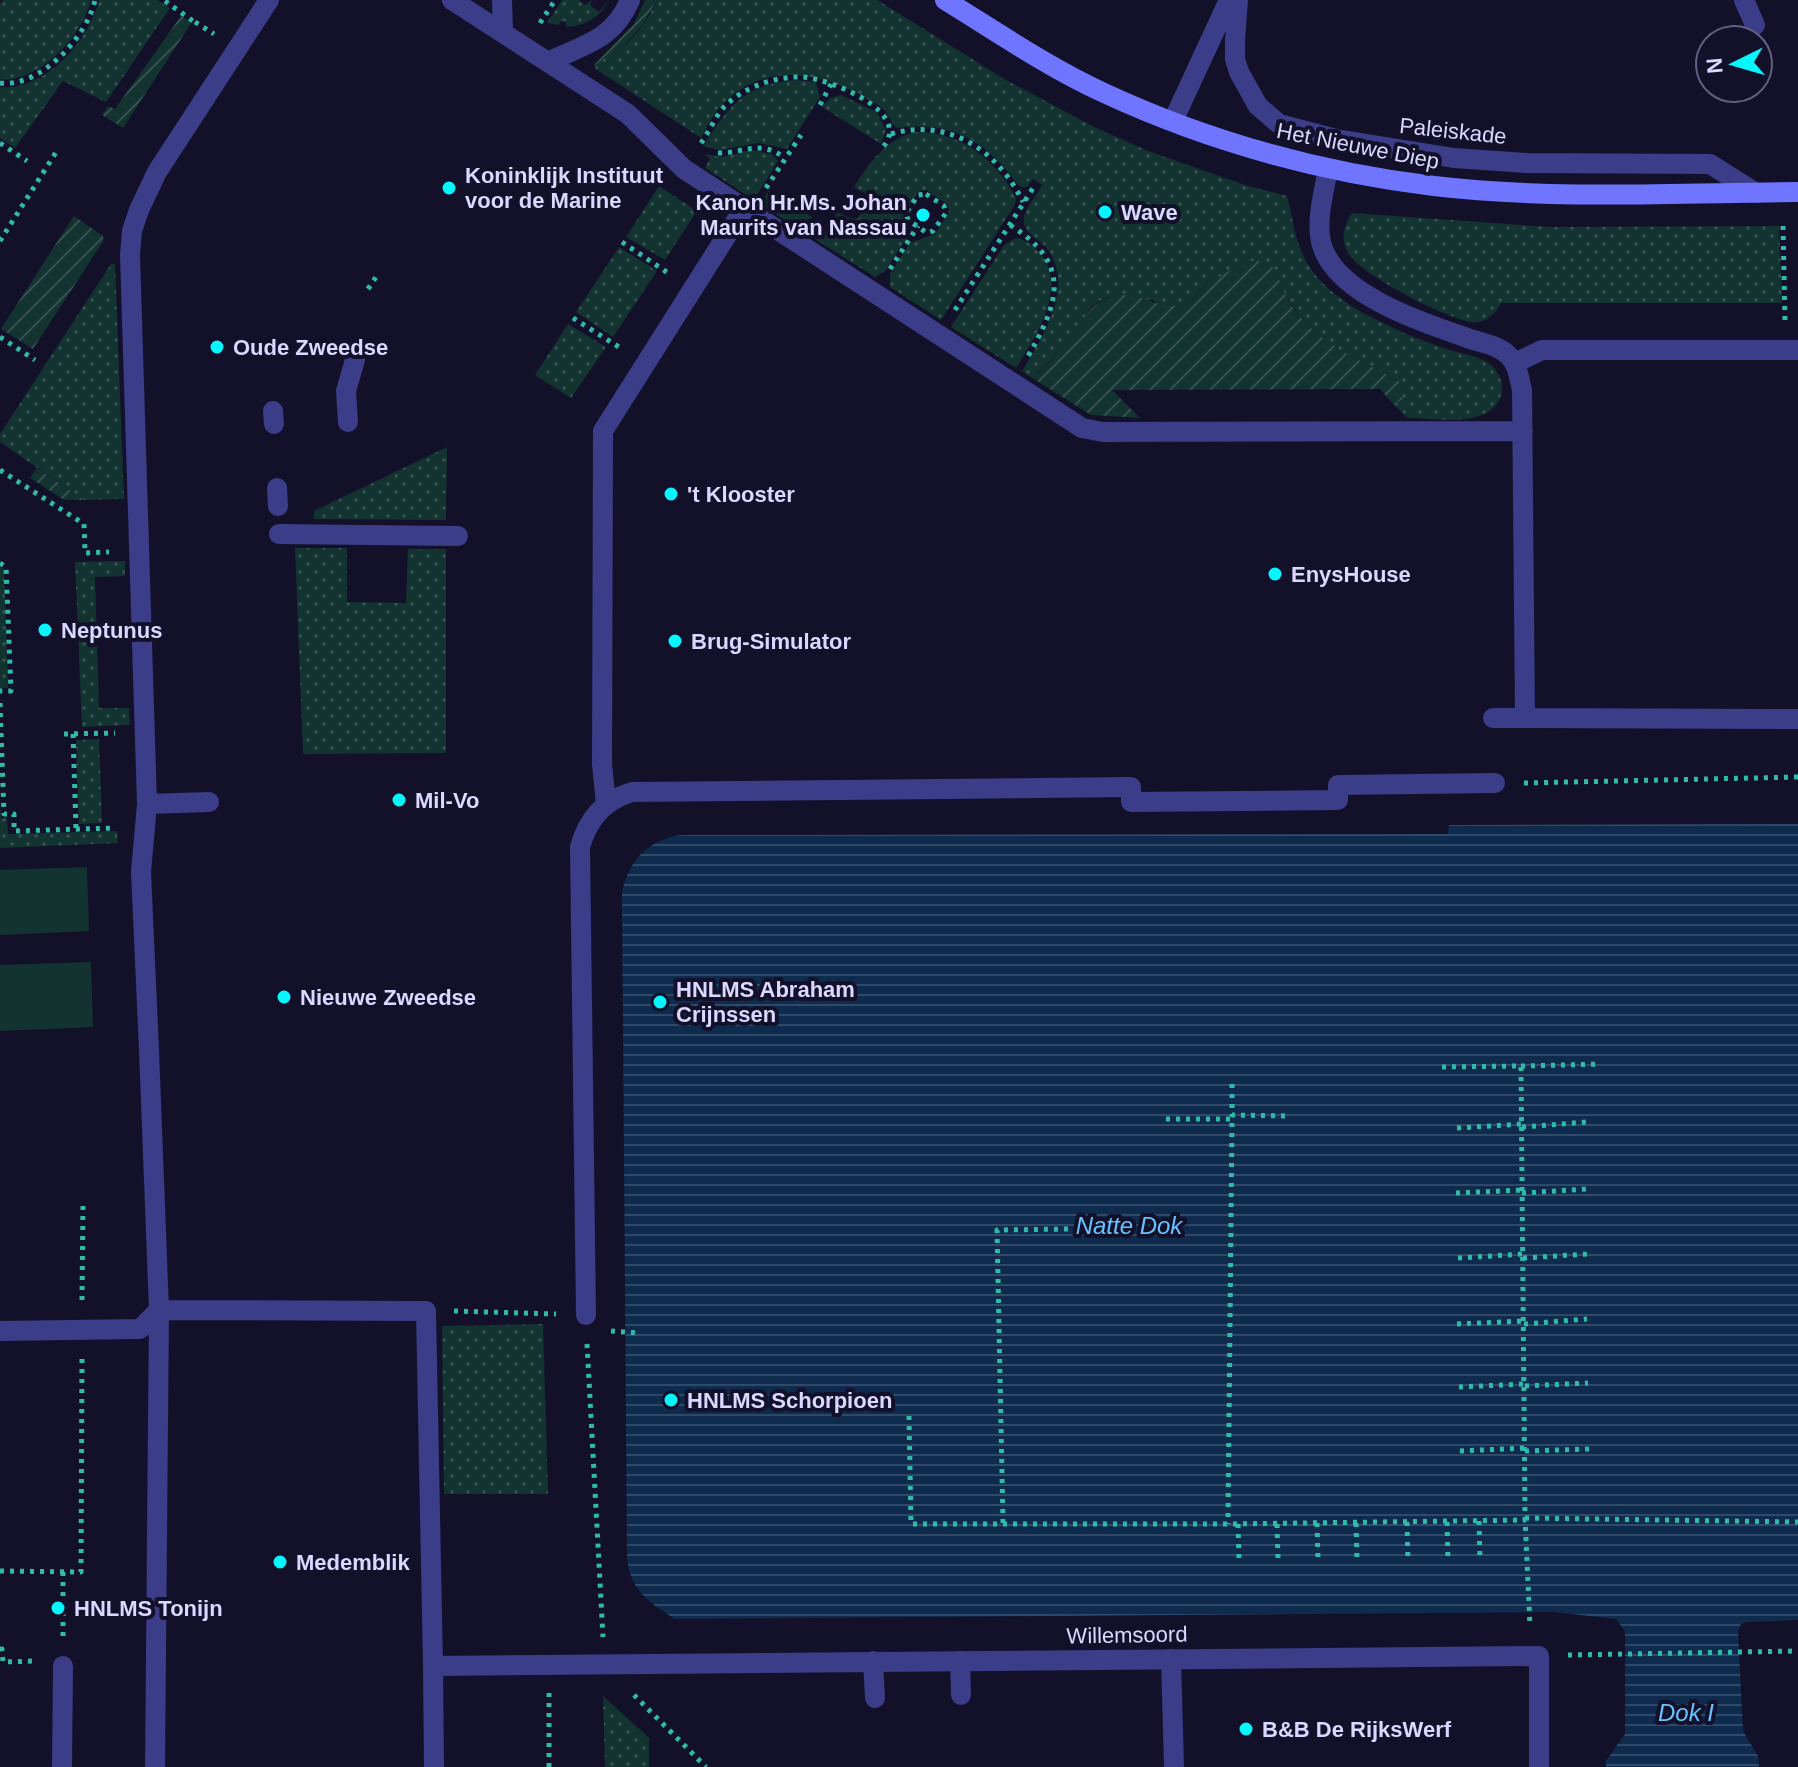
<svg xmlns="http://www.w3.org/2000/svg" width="1798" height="1767" viewBox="0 0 1798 1767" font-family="Arial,sans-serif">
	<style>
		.grass { fill: url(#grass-dots) }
		.park { fill: #133330 }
		.garden { fill: url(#garden-furrows) }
		.water { fill: url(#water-rules) }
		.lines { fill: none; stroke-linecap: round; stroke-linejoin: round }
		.path { stroke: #2fbbaa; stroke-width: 5; stroke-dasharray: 4 6; stroke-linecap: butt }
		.lane { stroke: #3b3d88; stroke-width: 20 }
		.street { stroke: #3b3d88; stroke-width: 20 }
		.secondary { stroke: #6f75ff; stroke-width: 20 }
		.poi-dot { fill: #04f7ff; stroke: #131029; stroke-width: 3 }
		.labels { text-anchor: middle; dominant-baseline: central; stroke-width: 8; stroke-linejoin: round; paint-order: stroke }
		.street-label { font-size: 22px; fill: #dad8ff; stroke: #131029 }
		.poi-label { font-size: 22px; font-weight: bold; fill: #dad8ff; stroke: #131029; text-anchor: start }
		.water-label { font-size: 24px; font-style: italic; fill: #66c2ff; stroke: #131029 }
	</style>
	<defs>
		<pattern id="grass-dots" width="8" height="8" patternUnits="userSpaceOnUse" patternTransform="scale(2)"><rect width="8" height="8" fill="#133330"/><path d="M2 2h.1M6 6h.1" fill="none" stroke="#35504f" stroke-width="1.8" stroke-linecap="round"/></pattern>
		<pattern id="garden-furrows" width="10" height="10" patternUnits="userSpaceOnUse" patternTransform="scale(2)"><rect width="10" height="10" fill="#133330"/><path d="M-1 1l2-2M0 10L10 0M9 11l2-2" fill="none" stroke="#35504f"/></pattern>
		<pattern id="water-rules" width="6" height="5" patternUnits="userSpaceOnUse" patternTransform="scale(2)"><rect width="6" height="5" fill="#0e2b4e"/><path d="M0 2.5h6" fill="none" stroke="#304969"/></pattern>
	</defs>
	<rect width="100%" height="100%" fill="#131029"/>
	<path class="grass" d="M3 0H91C81 37 44 78 4 80L0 79V4Z
		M99 0H157L170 8 106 102 63 81 15 148 0 138V87C46 91 89 40 99 0Z
		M562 0H579L585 5 592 0 590 5 599 12 609 0C600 18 586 25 567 27L565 21 560 22 559 25 547 23Z
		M657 0H877L1006 80 1094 127 1148 151 1245 185 1287 196C1293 219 1295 241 1306 261 1328 303 1396 331 1438 346 1454 353 1475 354 1490 364 1498 371 1503 380 1502 391 1496 430 1435 418 1408 418L1393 404 1402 400 1400 382 1328 344 1302 320 1282 289 1250 262 1205 286 1190 302 1181 305H1162L1153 300 1108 297 1099 301 1091 307 1062 350 1032 378 1022 371C1043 337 1077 285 1045 246 1037 238 1021 231 1024 217 1026 207 1037 195 1042 185L1033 179 1027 187H1021C1013 180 1008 171 1000 163 970 131 939 123 897 128 890 122 889 114 883 109 875 102 865 98 856 93 811 70 764 65 725 102 714 111 708 126 701 138L596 69 594 65C601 58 609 56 617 51 633 41 650 18 657 0Z
		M795 80 816 82 820 97 787 149 759 143 720 150 703 146C729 106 743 85 795 80Z
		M841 95 877 112 886 130 881 144 822 107 830 98Z
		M917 132C961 132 997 160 1016 198L1014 206 941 320 890 287V274L910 243 935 234 949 213 948 205 926 190 918 192 903 214 906 239 885 271 875 277 810 236 817 224 826 230 837 212 849 218 857 219 869 201 865 193 854 187C868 164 889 136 917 132Z
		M751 150 772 154 778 161 754 200 705 168 710 159 705 154 722 157Z
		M659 186 697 211 665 260 626 237Z
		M769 190 812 217 803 232 760 204Z
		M1352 213 1549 227 1779 226 1782 303H1501C1496 313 1486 324 1472 322 1449 320 1359 274 1348 253 1340 239 1344 225 1352 213Z
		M1016 238C1027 240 1031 244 1038 251 1070 285 1036 337 1016 368L951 327 1004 245Z
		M619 247 657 271 613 337 576 312Z
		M111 264H115L124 499 84 500 0 442V434Z
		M568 324 606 347 571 398 535 375Z
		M447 447 446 520 314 519V511Z
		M295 548H347V602L406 603 408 549H446V753L303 754Z
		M125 561V576L95 577 99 708H129L130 725 82 727 75 562Z
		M0 566 4 569 8 688H0Z
		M99 739 102 823 79 824 76 740Z
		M0 800 1 818H7L8 834 117 831 118 843 0 848Z
		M543 1324 548 1494H444L442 1326Z
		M603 1696 649 1738V1767H605Z"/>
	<path class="park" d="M87 867 89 931 0 935V870Z
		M91 962 93 1027 0 1031V965Z"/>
	<path class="garden" d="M645 0H657L644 23 632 37 618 51 594 65 634 24Z
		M181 16 192 22 123 128 102 115 108 106 115 109Z
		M74 216 103 236 104 240 33 349 1 329Z
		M1256 260 1271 265C1280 278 1284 295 1294 309 1321 347 1361 359 1400 382L1403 389 1402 400 1393 404 1380 389 1112 390 1140 418 1091 415 1032 378C1043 369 1054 359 1063 348 1081 325 1090 295 1124 295 1145 296 1164 310 1184 304 1194 302 1199 291 1207 285 1220 275 1241 264 1256 260Z
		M37 468 84 500H64L30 478Z"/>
	<path class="water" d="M1798 824V1620L1746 1622 1741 1624 1738 1631 1743 1731 1758 1756 1759 1767H1606V1761L1625 1734V1631L1616 1619 1554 1612 675 1619C648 1602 630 1590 627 1557L622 893C628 860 650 838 683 835L1448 834 1449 825Z"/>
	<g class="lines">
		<path class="path" d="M165 1 193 21
			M195 22 214 34
			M540 23 555 0
			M0 83C40 88 87 37 95 0
			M820 105 831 84
			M891 134C949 117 998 151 1023 202
			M0 143 27 161
			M701 143C709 132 715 117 724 107 743 87 776 76 803 77 830 79 917 113 881 149
			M718 153C746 153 759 139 785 158
			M766 188 801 135
			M926 194 944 206 946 213 933 231 927 233 908 220 906 213 918 195Z
			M1010 225C1072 264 1060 301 1027 358
			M1783 226 1785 321
			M0 241 58 149
			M622 242 668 273
			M890 269 918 226
			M368 289 378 274
			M955 310 1035 185
			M573 318 622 349
			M0 337 35 360
			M0 470 84 524 85 553 109 552
			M0 563 6 567 11 691H0
			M0 703 4 814H14V831L115 828
			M64 734 115 733
			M73 734 76 829
			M1524 783 1798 777
			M1521 1066 1601 1064
			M1442 1067 1521 1066 1525 1518 1530 1626
			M1232 1084V1115L1290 1116
			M1166 1119H1232L1228 1524
			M1522 1127 1587 1122
			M1457 1128 1522 1124
			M1456 1193 1523 1190
			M1522 1193 1588 1189
			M1458 1258 1523 1254
			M1523 1258 1589 1254
			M82 1300 83 1201
			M454 1311 556 1314
			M1457 1324 1524 1321
			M1524 1324 1587 1319
			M611 1331 637 1333
			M587 1344 603 1637
			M1525 1386 1588 1383
			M1459 1387 1524 1384
			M909 1416 911 1524H1228L1526 1520
			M1460 1451 1525 1448
			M1525 1451 1589 1449
			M1525 1518 1798 1522
			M1479 1521 1480 1560
			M1407 1522 1408 1561
			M1447 1522 1448 1559
			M1003 1523 997 1230 1072 1229
			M1317 1523 1318 1560
			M1356 1523 1357 1560
			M1238 1524 1239 1560
			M1277 1524 1278 1560
			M0 1571 81 1572 82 1358
			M63 1572V1639
			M0 1649H2L3 1662 35 1661
			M1568 1655 1798 1651
			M634 1695 706 1767
			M549 1767V1692"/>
		<path class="lane" d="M452 0 628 114 684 169 1082 428 1103 432 1523 431
			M502 0 503 33
			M1744 0 1755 25
			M548 62C585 44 613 40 630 0
			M1328 169C1324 192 1316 219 1321 242 1333 293 1420 322 1465 337 1479 343 1498 344 1509 356 1518 365 1519 378 1522 390L1525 718
			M1515 363 1542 350H1798
			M1493 718 1798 719
			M147 804 209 802
			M606 804 602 764 603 431 744 208
			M149 1050 141 872 147 804 130 255 132 231 139 210 157 172 269 0
			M586 1315 580 847C588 819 603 801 632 792L1131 787V802L1338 800V785L1495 783
			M0 1331 140 1329 159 1310
			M1171 1659 1174 1767
			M873 1661 875 1698
			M960 1661 961 1695
			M62 1767 63 1666"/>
		<path class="street" d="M1238 0 1235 41V59L1239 72 1258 106 1279 124 1336 139 1454 158 1527 163 1710 164 1756 193
			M1173 121 1229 0
			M273 411 274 424
			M348 422 346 391 355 360
			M277 488 278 506
			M279 534 458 536
			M149 1050 159 1310 155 1767
			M159 1310 426 1311 433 1666 1539 1656V1767
			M433 1666 434 1767"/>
		<path class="secondary" d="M945 0C997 32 1048 67 1102 92 1207 141 1319 172 1434 186 1554 200 1678 193 1798 192"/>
	</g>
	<g class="poi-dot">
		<circle cx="449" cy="188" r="8"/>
		<circle cx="1105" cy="212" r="8"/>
		<circle cx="923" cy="215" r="8"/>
		<circle cx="217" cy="347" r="8"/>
		<circle cx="671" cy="494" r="8"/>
		<circle cx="1275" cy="574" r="8"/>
		<circle cx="45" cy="630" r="8"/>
		<circle cx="675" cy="641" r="8"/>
		<circle cx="399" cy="800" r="8"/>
		<circle cx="284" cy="997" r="8"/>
		<circle cx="660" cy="1002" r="8"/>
		<circle cx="671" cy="1400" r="8"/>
		<circle cx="280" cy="1562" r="8"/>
		<circle cx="58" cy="1608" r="8"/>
		<circle cx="1246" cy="1729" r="8"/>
	</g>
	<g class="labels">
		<g class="street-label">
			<text transform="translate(1453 131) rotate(6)">Paleiskade</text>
			<text transform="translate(1358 146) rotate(11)">Het Nieuwe Diep</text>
			<text transform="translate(1127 1635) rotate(-1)">Willemsoord</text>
		</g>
		<g class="poi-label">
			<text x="465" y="175">Koninklijk Instituut<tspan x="465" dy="25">voor de Marine</tspan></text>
			<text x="907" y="202" text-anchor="end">Kanon Hr.Ms. Johan<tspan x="907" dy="25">Maurits van Nassau</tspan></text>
			<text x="1121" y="212">Wave</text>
			<text x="233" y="347">Oude Zweedse</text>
			<text x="687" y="494">'t Klooster</text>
			<text x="1291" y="574">EnysHouse</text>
			<text x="61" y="630">Neptunus</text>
			<text x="691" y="641">Brug-Simulator</text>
			<text x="415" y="800">Mil-Vo</text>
			<text x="676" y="989">HNLMS Abraham<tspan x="676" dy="25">Crijnssen</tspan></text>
			<text x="300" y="997">Nieuwe Zweedse</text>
			<text x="687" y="1400">HNLMS Schorpioen</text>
			<text x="296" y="1562">Medemblik</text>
			<text x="74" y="1608">HNLMS Tonijn</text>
			<text x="1262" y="1729">B&amp;B De RijksWerf</text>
		</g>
		<g class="water-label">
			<text x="1129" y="1225">Natte Dok</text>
			<text x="1686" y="1712">Dok I</text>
		</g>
	</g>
	<g transform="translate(1734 64) rotate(265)"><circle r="38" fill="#131029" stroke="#63607f" stroke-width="2"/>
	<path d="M0-6L14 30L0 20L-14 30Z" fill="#04f7ff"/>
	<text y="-12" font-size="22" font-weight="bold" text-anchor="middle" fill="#dad8ff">N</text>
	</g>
</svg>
